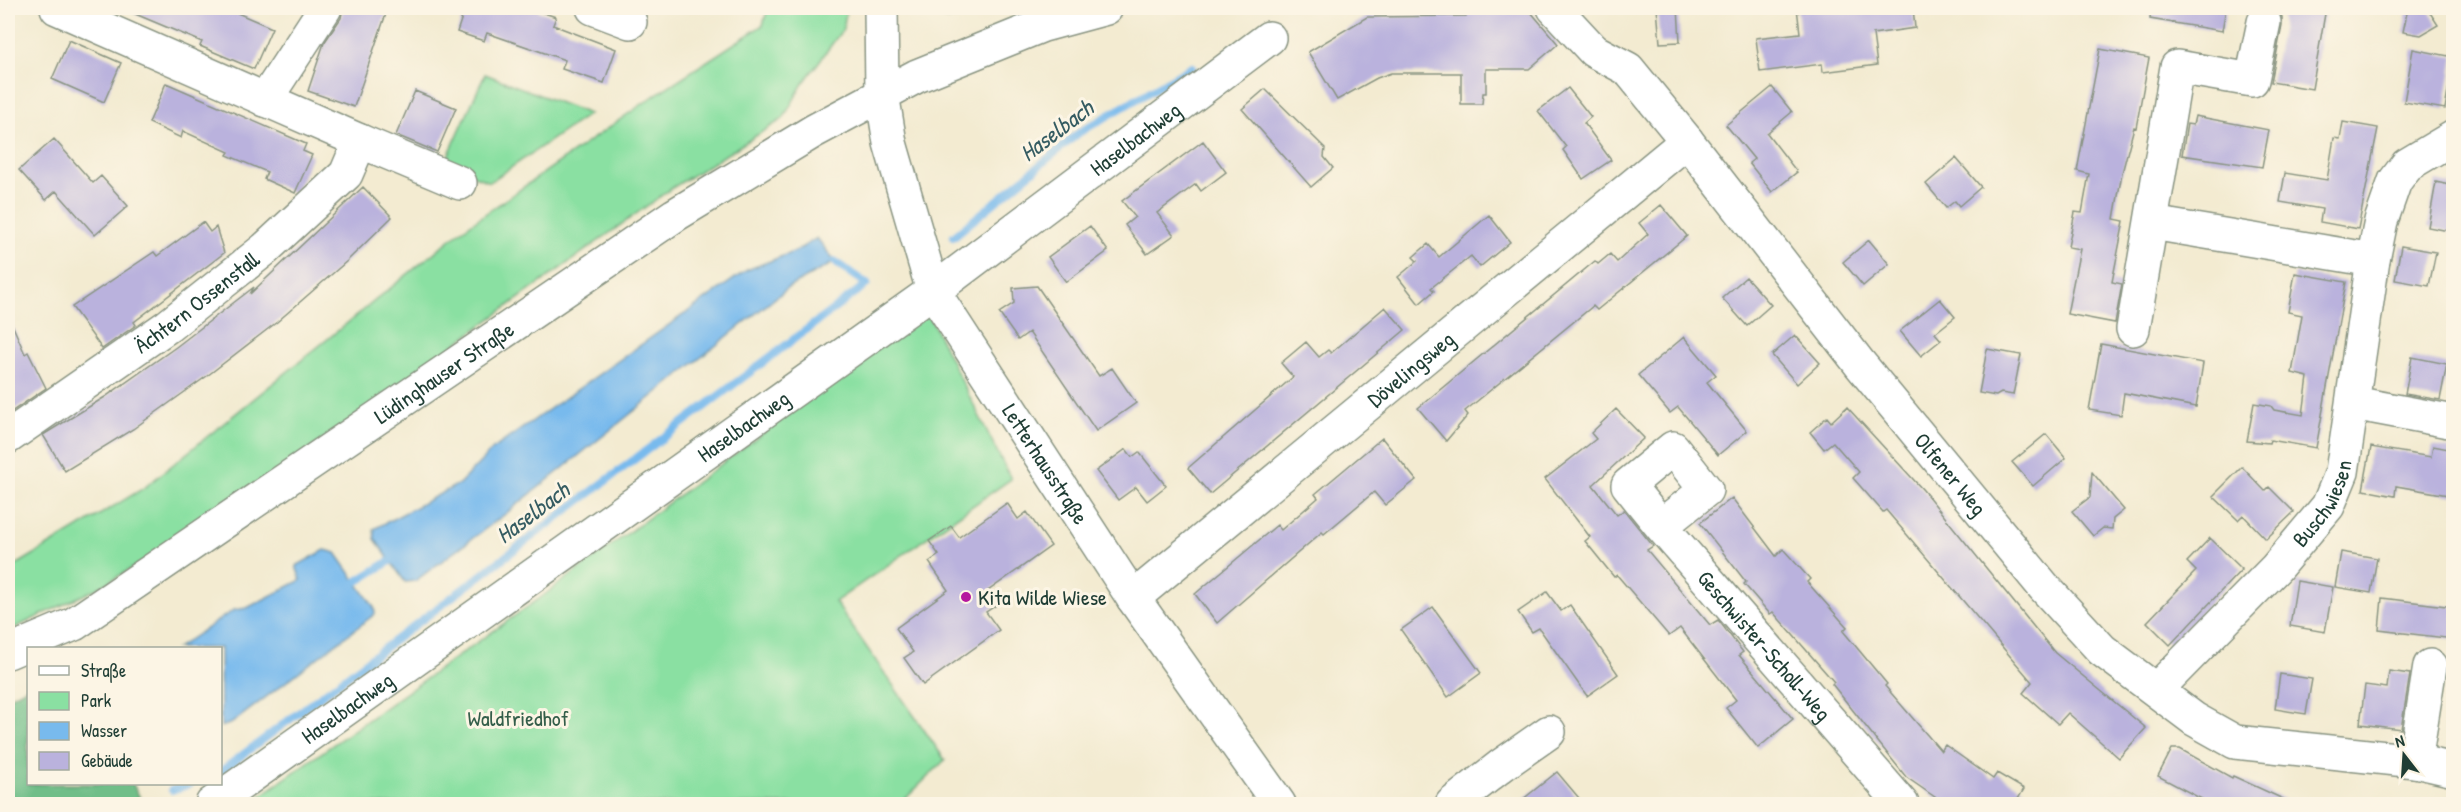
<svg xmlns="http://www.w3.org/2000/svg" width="2461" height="812" viewBox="0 0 2461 812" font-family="'Patrick Hand',sans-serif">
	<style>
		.green { fill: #8ae0a2; stroke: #548e6b; stroke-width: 1.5 }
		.forest { fill: #6fbe88; stroke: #477e5e; stroke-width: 1.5 }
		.water { fill: #78baed; stroke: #4c7c90; stroke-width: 1.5 }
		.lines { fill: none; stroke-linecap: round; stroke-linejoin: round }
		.stream { stroke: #78baed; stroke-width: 8 }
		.building { fill: #bab2dd }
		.minor-casing { stroke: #899482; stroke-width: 36 }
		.minor { stroke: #fff; stroke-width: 33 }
		.poi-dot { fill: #b5179e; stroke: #fcf5e5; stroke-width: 2 }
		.labels { text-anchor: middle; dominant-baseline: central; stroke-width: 6; stroke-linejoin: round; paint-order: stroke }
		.street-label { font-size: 22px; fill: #1f3d34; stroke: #fcf5e5 }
		.poi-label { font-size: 22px; fill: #1f3d34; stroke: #fcf5e5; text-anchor: start }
		.park-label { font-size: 22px; fill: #345e4a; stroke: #fcf5e5 }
		.water-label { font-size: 24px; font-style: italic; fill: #355c62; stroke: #fcf5e5 }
	</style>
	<rect width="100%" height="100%" fill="#fcf5e5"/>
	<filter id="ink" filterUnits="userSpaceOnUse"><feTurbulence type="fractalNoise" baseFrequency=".0167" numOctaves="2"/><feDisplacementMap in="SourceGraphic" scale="12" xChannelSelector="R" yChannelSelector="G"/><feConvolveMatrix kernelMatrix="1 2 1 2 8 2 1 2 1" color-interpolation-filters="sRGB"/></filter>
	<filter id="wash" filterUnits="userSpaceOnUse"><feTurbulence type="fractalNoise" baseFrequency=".008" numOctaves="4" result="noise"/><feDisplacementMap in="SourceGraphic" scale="24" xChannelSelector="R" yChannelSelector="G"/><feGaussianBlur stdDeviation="1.35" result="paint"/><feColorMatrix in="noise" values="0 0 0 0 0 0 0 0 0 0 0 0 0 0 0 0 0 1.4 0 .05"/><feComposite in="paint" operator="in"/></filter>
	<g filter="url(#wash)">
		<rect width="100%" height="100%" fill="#f3ebd1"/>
		<path class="green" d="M768 8H847L843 29 802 85 783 119 672 188 192 534 98 588 8 631V570L144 488 462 230 658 93 763 25Z
			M933 8H1003L966 18 946 19Z
			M485 74 589 114 490 182 444 165Z
			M927 312 1011 479 835 602 945 760 900 804H249L540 598Z"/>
		<path class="forest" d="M28 687V784H133L140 798 131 804H8V698Z"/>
		<path class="water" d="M817 238 835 262 789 287 508 512 415 581 405 582 375 539 374 529 459 484 493 449 747 270 796 251Z
			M325 550 336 553 374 607 375 614 232 723 221 727 220 648H177L234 610 247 608 301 580 296 566Z"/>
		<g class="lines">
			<path class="stream" d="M953 237 1080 132 1192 67
				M356 582 390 561
				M220 772 867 284 835 262
				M172 790 190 784"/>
		</g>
		<g id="blocks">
			<path class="building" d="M121 8H226L272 28 254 69 200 46 202 42Z
				M343 8H388L354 107 308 91 324 43 341 18Z
				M465 8H539L538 11 556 17 553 25 616 49 604 83 562 69 565 60 487 33 484 41 457 32Z
				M1466 8H1521L1530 11 1558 44 1529 69H1486V93H1483L1482 104H1461V73H1391L1377 78 1337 100 1308 52 1367 17 1466 16Z
				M1657 8H1678L1680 42 1660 43Z
				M1797 8H1913L1915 28 1873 34 1877 65 1823 72 1822 64 1760 72 1756 38 1800 33Z
				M2151 8H2226L2222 31 2150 19Z
				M2277 8H2326L2312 89 2271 82 2282 26V17Z
				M2408 8H2427L2438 25 2421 35 2403 32Z
				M69 40 121 63 104 102 52 79Z
				M2100 49 2149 58 2136 128 2134 127 2122 173 2114 219 2124 221 2112 282 2122 284 2115 323 2067 314 2080 249 2068 247 2075 212 2082 213 2089 174 2077 171Z
				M2413 49 2454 57 2445 109 2404 102Z
				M166 83 306 144 303 151 312 155 295 193 264 179 267 172 227 155 229 152 183 131 181 138 149 123Z
				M1772 87 1792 112 1767 133 1797 172 1772 192 1749 163 1754 159 1726 125Z
				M1568 88 1591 117 1584 123 1611 160 1583 179 1563 150 1566 147 1538 111Z
				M1265 89 1325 148 1324 157 1333 168 1311 187 1242 109Z
				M415 91 456 108 437 152 396 135Z
				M2195 116 2269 130 2262 167 2182 155 2187 124 2193 125Z
				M2343 122 2378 128 2358 229 2320 222 2322 209 2280 202 2285 173 2327 180 2334 138 2340 139Z
				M54 139 93 183 101 176 128 206 95 235 56 191 46 200 19 170Z
				M1203 141 1226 172 1201 191 1196 184 1157 213 1174 235 1147 254 1125 225 1135 217 1122 201Z
				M1956 158 1981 187 1959 206 1955 201 1946 208 1926 184Z
				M2436 182 2454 186V232L2428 227Z
				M363 187 392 217 347 261 277 322 207 376 133 429 65 471 43 435 105 397 176 347 254 287 250 294Z
				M1661 205 1687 236 1597 310 1593 306 1465 411 1468 415 1446 441 1418 408 1595 261 1598 264 1610 254 1617 262 1648 234 1639 223Z
				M1489 215 1510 242 1480 267 1471 256 1431 288 1434 291 1419 304 1398 277 1417 261 1413 257 1428 244 1439 257Z
				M203 222 210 232 216 227 224 253 134 322 136 325 102 349 72 307 154 252 157 256Z
				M1090 226 1108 251 1066 282 1048 257Z
				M1869 240 1889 264 1863 286 1843 262Z
				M2401 246 2436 252 2429 286 2395 280Z
				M2295 273 2346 282 2316 448 2270 440 2269 443 2247 441 2254 403 2271 406 2274 410 2303 415 2308 377 2292 373 2302 315 2288 312Z
				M1746 277 1771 305 1747 326 1722 298Z
				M1037 286 1099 376 1112 368 1136 403 1096 431 1029 332 1018 340 999 313 1014 303 1013 288Z
				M1940 299 1955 317 1935 333 1941 340 1921 356 1900 331Z
				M1385 307 1405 330 1210 494 1188 468 1293 377 1281 363 1306 342 1319 357 1328 350 1331 353Z
				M8 315 25 354 28 352 46 388 8 414Z
				M1795 335 1820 363 1797 384 1772 355Z
				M1684 337 1716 375 1707 382 1747 431 1718 455 1678 407 1670 413 1638 375Z
				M2101 344 2203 363 2196 407 2124 393 2121 415 2089 410Z
				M1987 349 2021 355 2013 395 2001 393 1996 396 1979 393Z
				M2412 357 2447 364 2440 400 2405 394Z
				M1847 407 1923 490 2055 653 2146 728 2119 758 2068 713 2058 724 2023 693 2032 682 1886 510 1883 512 1853 478 1859 472 1833 442 1824 449 1810 432 1827 417 1831 422Z
				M1616 409 1644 438 1593 485 1617 515 1624 510 1653 546 1647 550 1710 625 1718 620 1719 621 1743 652 1739 655 1793 719 1758 748 1726 708 1736 700 1680 628 1669 636 1617 575 1614 577 1585 541 1590 537 1545 479 1596 439 1591 433Z
				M2046 434 2066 458 2033 486 2012 462Z
				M1382 438 1416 480 1385 505 1374 492 1324 534 1322 532 1217 623 1195 594 1277 525 1281 530 1318 498 1315 494Z
				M2433 446 2454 450V496L2396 486 2395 496 2363 490 2371 447 2431 457Z
				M1126 449 1132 457 1139 452 1166 486 1147 501 1136 487 1118 500 1096 471Z
				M2242 467 2265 491 2269 487 2294 512 2266 539 2243 515 2238 520 2213 496Z
				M2092 472 2124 510 2113 519 2112 529 2103 528 2093 536 2072 511 2090 497Z
				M1732 498 1776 556 1783 549 1810 579 1807 582 1847 627 1843 631 1887 684 1885 686 1941 751 1945 745 1993 779 1997 773 2024 789 2015 804H1945L1906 777 1832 684 1834 682 1773 612 1770 614 1744 584 1746 582 1700 523Z
				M1007 503 1018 519 1027 512 1051 546 988 591 998 604 986 612 999 630 923 685 904 658 913 652 896 628 948 590 929 562 939 555 929 541 951 526 959 537Z
				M2210 538 2242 569 2170 645 2147 622 2196 571 2187 562Z
				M2341 552 2377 558 2371 593 2335 587Z
				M2297 581 2333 587 2325 632 2290 626Z
				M1547 592 1561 611 1570 605 1618 674 1587 696 1539 628 1532 632 1518 612Z
				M2382 598 2454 607V639L2379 630Z
				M1433 607 1481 673 1448 697 1401 630Z
				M2389 671 2410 674 2401 729 2360 724 2365 685 2387 688Z
				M2280 674 2312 679 2306 714 2275 709Z
				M2172 749H2180L2232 778 2233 776 2294 804H2211L2158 776Z
				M1557 772 1584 804H1517Z"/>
		</g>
	</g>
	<g filter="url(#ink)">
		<use href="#blocks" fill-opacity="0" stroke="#899482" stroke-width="1.5"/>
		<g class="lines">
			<defs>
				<g id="minor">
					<path d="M593 8 630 22"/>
					<path id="s1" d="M881 8 882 93 890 143 933 291 1133 598 1279 804"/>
					<path id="s2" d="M1554 8 1594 51 1628 69 1687 141 1860 364 2044 587 2102 650 2194 719 2235 742 2415 761 2454 770"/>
					<path d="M265 100 325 8"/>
					<path d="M360 141 460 183"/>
					<path d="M2152 223 2373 260"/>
					<path d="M2133 329 2177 67 2252 80 2264 22"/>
					<path d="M2353 403 2454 422"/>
					<path id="s3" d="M8 437 168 326 265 249 346 174 360 141 57 8"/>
					<path id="s4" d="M1661 526 1706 490 1673 448 1628 485 1661 526 1902 804"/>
					<path id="s5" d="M1133 598 1687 141"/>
					<path id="s6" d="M8 652 74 624 675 215 814 131 917 76 1043 25 1106 8"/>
					<path id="s7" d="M2156 690 2276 568 2328 506 2342 472 2373 260 2381 221 2395 181 2407 165 2454 137"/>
					<path d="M2415 761 2430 666"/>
					<path id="s8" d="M212 804 933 291 1269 38"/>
					<path d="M1452 804 1502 765 1549 732"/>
				</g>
			</defs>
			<use href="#minor" class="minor-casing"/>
			<use href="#minor" class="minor"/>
		</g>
	</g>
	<circle class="poi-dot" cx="966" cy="597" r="6"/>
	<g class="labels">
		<g class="street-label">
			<text stroke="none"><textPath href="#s8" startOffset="1138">Haselbachweg</textPath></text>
			<text stroke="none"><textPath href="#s3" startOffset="232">Ächtern Ossenstall</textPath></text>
			<text stroke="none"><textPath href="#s5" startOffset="360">Dövelingsweg</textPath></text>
			<text stroke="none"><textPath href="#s6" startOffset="519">Lüdinghauser Straße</textPath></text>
			<text stroke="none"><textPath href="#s8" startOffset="652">Haselbachweg</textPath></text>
			<text stroke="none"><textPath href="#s1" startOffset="496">Letterhausstraße</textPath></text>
			<text stroke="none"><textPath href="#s2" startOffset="615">Olfener Weg</textPath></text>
			<text stroke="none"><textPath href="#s7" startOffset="252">Buschwiesen</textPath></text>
			<text stroke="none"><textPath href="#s4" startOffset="380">Geschwister-Scholl-Weg</textPath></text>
			<text stroke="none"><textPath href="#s8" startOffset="166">Haselbachweg</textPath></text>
		</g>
		<g class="poi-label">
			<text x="978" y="597">Kita Wilde Wiese</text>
		</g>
		<g class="park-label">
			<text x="518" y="718">Waldfriedhof</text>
		</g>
		<g class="water-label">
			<text transform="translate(1056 130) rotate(-37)">Haselbach</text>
			<text transform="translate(532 512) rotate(-37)">Haselbach</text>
		</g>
	</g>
	<rect width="2461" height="812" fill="none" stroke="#fcf5e5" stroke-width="30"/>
	<rect x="27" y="647" width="195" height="138" fill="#fcf5e5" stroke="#a4ab9e" stroke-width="1.5"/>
	<rect x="39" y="666" width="30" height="9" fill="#ffffff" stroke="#a4ab9e" stroke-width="1.5"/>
	<text x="81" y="677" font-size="18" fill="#1f3d34">Straße</text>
	<rect x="39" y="692" width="30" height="18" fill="#8ae0a2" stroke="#a4ab9e" stroke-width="1.5"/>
	<text x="81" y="707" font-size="18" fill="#1f3d34">Park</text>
	<rect x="39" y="722" width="30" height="18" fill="#78baed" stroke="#a4ab9e" stroke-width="1.5"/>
	<text x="81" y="737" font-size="18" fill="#1f3d34">Wasser</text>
	<rect x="39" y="752" width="30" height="18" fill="#bab2dd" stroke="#a4ab9e" stroke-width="1.5"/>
	<text x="81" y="767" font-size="18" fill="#1f3d34">Gebäude</text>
	<g transform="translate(2404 755) rotate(343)" stroke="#fcf5e5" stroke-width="4.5" paint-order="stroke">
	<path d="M0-4.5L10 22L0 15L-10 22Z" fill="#1f3d34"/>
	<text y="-9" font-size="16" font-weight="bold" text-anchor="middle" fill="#1f3d34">N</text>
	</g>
</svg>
